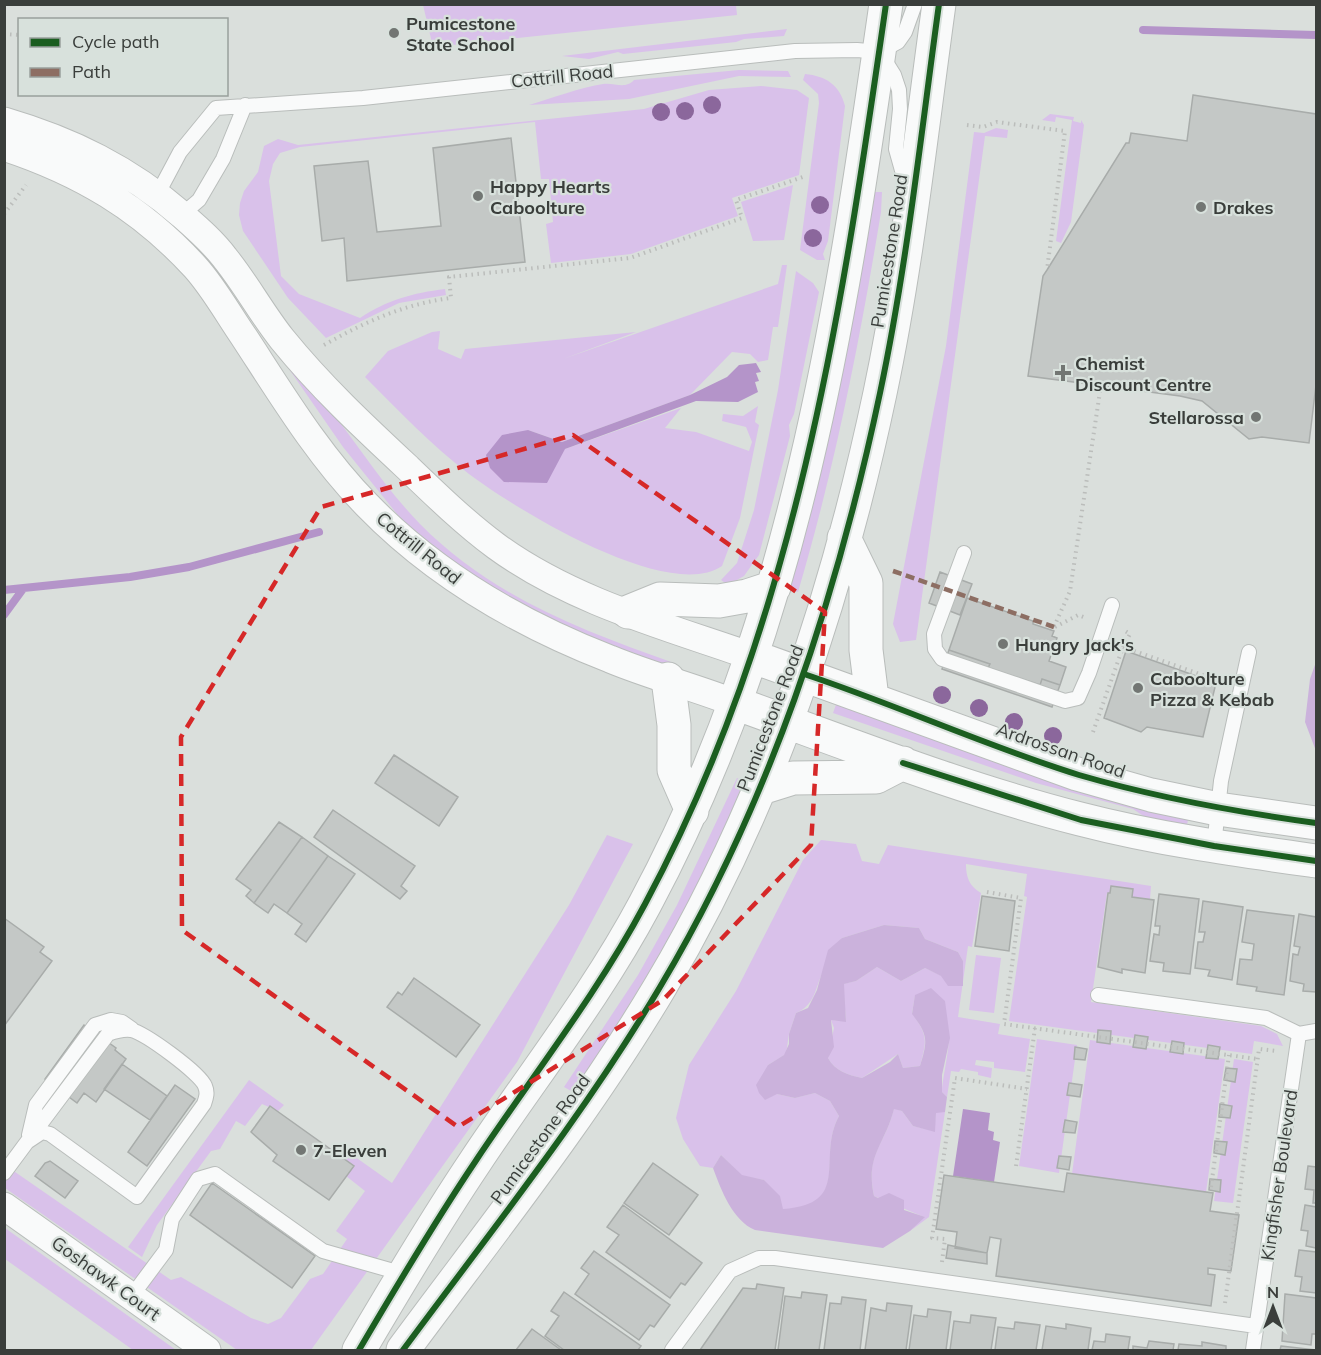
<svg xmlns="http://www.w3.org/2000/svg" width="1321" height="1355" viewBox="0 0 1321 1355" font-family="Mulish,sans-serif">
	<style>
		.green { fill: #d9c1ea }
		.forest { fill: #cbb2dc }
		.water { fill: #b494c9 }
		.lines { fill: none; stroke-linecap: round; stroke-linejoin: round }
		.stream { stroke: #b494c9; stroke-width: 8 }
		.building { fill: #c4c8c6; stroke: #a8acaa; stroke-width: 1.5 }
		.lane-casing { stroke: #b9bdbb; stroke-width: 16 }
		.street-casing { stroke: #b9bdbb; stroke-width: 29 }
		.secondary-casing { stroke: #b9bdbb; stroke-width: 35 }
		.path { stroke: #bbbdbb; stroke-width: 4; stroke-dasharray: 1.5 4.5; stroke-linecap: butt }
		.lane { stroke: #f9fafa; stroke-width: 14 }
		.street { stroke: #f9fafa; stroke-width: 27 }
		.secondary { stroke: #f9fafa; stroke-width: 33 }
		.quiet { stroke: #8d6e63; stroke-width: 4.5; stroke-dasharray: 9 4.5; stroke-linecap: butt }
		.cycleway-casing { stroke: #d8e1dc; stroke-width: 10 }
		.cycleway { stroke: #1b5e20; stroke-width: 6 }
		.tree { fill: #8b679c }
		.marked { fill: none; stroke: #d62828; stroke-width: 4.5; stroke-dasharray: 12 8; stroke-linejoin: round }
		.poi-dot { fill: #727673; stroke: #d8e1dc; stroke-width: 2 }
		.labels { text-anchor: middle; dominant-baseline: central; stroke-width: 4.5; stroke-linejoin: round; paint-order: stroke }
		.poi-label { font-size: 18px; font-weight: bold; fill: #3a3e3b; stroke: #d8e1dc; text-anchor: start }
		.street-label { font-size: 18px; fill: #3a3e3b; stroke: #d8e1dc }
	</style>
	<rect width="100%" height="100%" fill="#dadfdc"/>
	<path class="green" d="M736 5 737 15 433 47 423 5Z
		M787 29 784 36 744 39 736 42 623 54 618 52 589 59 562 56Z
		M739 70 788 71 791 77 739 76 629 99 529 105C553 98 578 88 603 84 614 82 625 90 634 80Z
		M805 74C826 76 840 85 845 106L828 241 823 254 825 260H817L800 250 819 103 818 94 803 80Z
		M761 86 797 90 809 98 799 175 732 198 738 216 631 254 551 263 546 224 553 222 549 179H541L535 122 300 147 280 153 273 164 269 181 281 276 299 294 360 318C387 300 413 293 445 289L446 295 399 303 326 338 288 298 243 231 239 215 240 203 244 191 258 172 264 146 278 139 298 145 644 109 709 90Z
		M1050 114 1074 117 1073 121 1081 123V120L1084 125 1071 222 1061 243 1056 241 1072 120 1056 117 1055 122 1042 120Z
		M996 128 1008 130 1007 138 985 136 916 640 900 642 893 624 946 346 974 132 984 133Z
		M793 185 784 240 753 241 741 202Z
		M874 192H882L881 212C860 340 835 467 798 592L789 589C825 458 853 326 874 192Z
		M782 265H787L778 327H773L768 360 758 362 750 354 732 352 690 395 562 442 528 430 565 449 681 408 665 428 696 432 749 451 752 442 746 427 722 421 723 414 743 416 758 406 755 422 759 425 740 518 722 566C668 603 514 508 469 474 431 445 398 410 365 377L388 351 432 332 440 331 438 349 461 359 465 349 636 332 563 359 778 284Z
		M796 271 813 283 819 292 794 414 789 425 790 436 759 555 744 576 728 585 721 580 737 563 754 510 778 390Z
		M280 356C294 370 309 383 321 398 355 440 383 486 420 524 491 596 581 630 674 663L672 671 563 632 418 540 343 447Z
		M837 702 1190 809 1187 825 1148 819 1133 809 1036 783 833 713Z
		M737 778 744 781C700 892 639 993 573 1092L564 1087 638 975 677 905Z
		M607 835 633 844 517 1062 311 1350H237L5 1188V1165L171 1280 181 1277 251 1318 268 1324 281 1318 310 1279 323 1274 347 1239 336 1231 365 1191 346 1176 345 1161 351 1154 392 1183 569 905Z
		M821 840 856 844 862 861 879 864 888 845 1151 886 1150 899 1132 897V889L1111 886 1110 893H1107L1091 1002 1261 1026 1277 1034 1283 1046 1254 1041 1252 1054 1009 1021 1027 897 1024 896 1027 874 966 864C966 877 969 886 981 893L972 947 968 946 958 1017 1000 1024 998 1034 1030 1039 1025 1072 994 1068V1062L976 1060 975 1065 992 1068 991 1078 978 1075V1072L961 1069 959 1072 951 1071 947 1097 942 1092C942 1074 956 1031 944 1019 936 1010 924 1003 915 996L912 1013C928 1036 927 1040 920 1066L903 1068 898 1054 862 1078C848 1075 835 1071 828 1058L834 1028 831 1020 846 1021 843 984 856 981 877 967 901 981 925 968 963 986V961L958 952 925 939 919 928 884 925 842 938C836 949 828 960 823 971 815 989 815 1005 796 1013L789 1034 786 1054 768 1065 777 1094 795 1098 815 1093 830 1101 839 1116C816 1158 854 1204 783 1210L764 1180 742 1176 721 1155 713 1168 700 1166 683 1139 676 1118 689 1065 736 991 803 860Z
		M976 955 1001 958 994 1013 969 1010Z
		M1037 1039 1077 1045 1059 1173 1019 1166Z
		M1090 1040 1225 1059 1206 1192 1072 1174Z
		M1234 1059 1253 1062 1233 1203 1214 1201Z
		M249 1080 284 1105 278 1111 262 1104 245 1126 236 1121 220 1149 211 1151 157 1225 142 1257 128 1247Z
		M894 1108 902 1111 913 1126 934 1131 936 1112H945L929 1217 910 1231 924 1217 874 1196C865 1152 885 1147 894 1108Z
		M5 1228 176 1350H133L5 1259Z"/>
	<path class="forest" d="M1316 662V751L1305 722 1310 679Z
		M884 925 919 928 925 939 958 952 963 961V986H948L941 976 925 968 901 981 877 967 856 981 844 984 846 1022 831 1020 834 1047 828 1058C835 1071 848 1075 862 1078L890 1062 898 1054 903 1068 920 1066C928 1040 928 1035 912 1014L915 995 931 988 945 1001 950 1038 942 1075V1092L947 1097 945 1112 936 1113 935 1132 913 1126 902 1111 894 1109C885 1145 865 1155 874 1196L878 1198 889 1193 904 1200V1210L925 1217 910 1231 883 1248 755 1230C733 1221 721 1190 713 1168L721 1155 742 1175 764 1180 780 1196 783 1209C853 1204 816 1158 839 1116L830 1101 815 1093 795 1098 777 1094 765 1100 759 1093 756 1085 768 1065 784 1055 789 1044V1034L796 1013 808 1008 817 990 828 950 842 938Z"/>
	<path class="water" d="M756 363 761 372 756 373 759 381 755 382 758 392 738 402 696 401 565 449 547 483 504 482 490 468 486 455 502 435 528 430 562 442 690 395 727 377 739 365Z
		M963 1109 990 1113 988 1130 994 1132 993 1140 1000 1142 994 1182 953 1176Z"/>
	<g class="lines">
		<path class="stream" d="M1143 30 1316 35
			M4 590 130 577 189 567 319 532
			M4 615 23 589"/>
	</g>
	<path class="building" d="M1193 95 1316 114V385L1309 443 1262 437 1249 439 1202 401 1180 396 1028 376 1043 276 1047 270 1126 143H1129L1131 133 1187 141Z
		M511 138 525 262 347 281 344 238 322 241 314 166 368 161 377 232 441 226 433 148Z
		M940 572 972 584 960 615 929 603Z
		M967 598 1033 621V624L1054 631 1052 636 1057 638 1049 661 1066 667 1060 685 1042 679 1040 685 988 668 990 664 949 650Z
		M949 650 990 664 988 668 1040 685 1042 679 1060 685 1052 707 942 669Z
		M1126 651 1216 683 1203 737 1147 727 1141 732 1104 718Z
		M394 755 458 797 439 826 375 783Z
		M333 810 415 866 401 886 407 891 400 899 314 837Z
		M279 822 302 837 254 903 246 896 251 890 236 879Z
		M302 837 328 856 287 913 274 904 268 913 254 903Z
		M328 856 355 874 306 942 295 934 302 924 287 913Z
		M1111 886 1133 889 1132 897 1154 900 1145 973 1122 969V973L1098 967 1108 893H1110Z
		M1159 894 1199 899 1190 974 1163 971 1164 963 1150 961 1154 934 1159 935 1160 926H1155Z
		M982 896 1015 901 1009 951 975 946Z
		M1203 901 1243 907 1232 980 1208 976 1210 970 1195 968 1198 942H1203L1205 932H1199Z
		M1247 910 1294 916 1284 995 1256 991 1257 987 1237 984 1240 959 1252 960 1254 944 1242 942Z
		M1299 914 1316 917V992L1303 991 1304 984 1290 981 1293 954 1298 955 1300 947 1294 946Z
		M4 918 44 947 40 952 52 961 4 1026Z
		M414 978 480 1025 456 1057 387 1007 398 992 402 995Z
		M84 1025 116 1048 115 1050 126 1059 96 1102 84 1093 77 1103 45 1079Z
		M1098 1030 1111 1031 1110 1044 1097 1042Z
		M1135 1035 1148 1037 1146 1049 1133 1047Z
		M1172 1041 1184 1043 1183 1054 1170 1052Z
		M1208 1045 1220 1047 1218 1059 1206 1058Z
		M1075 1047 1087 1049 1085 1060 1074 1059Z
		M122 1064 167 1096 150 1120 104 1089Z
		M1226 1068 1237 1069 1235 1082 1224 1080Z
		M1069 1083 1082 1085 1080 1097 1067 1095Z
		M175 1085 195 1099 147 1166 128 1152Z
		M1220 1104 1232 1106 1230 1118 1219 1117Z
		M270 1106 354 1166 329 1200 273 1161 277 1155 251 1132Z
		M1065 1120 1077 1122 1075 1133 1063 1132Z
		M1215 1141 1227 1142 1225 1155 1214 1153Z
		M1059 1156 1071 1157 1069 1170 1057 1168Z
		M50 1161 78 1181 65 1198 35 1176 45 1163Z
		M653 1163 698 1195 669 1235 624 1203Z
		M1308 1166 1316 1167V1203H1313L1314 1190 1305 1189Z
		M1067 1173 1213 1193 1210 1211 1239 1215 1231 1271 1208 1268V1274L1215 1275 1211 1306 996 1276 1001 1239 990 1237 987 1253 955 1248 957 1232 936 1229 944 1175 1064 1192Z
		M1210 1179 1221 1180 1220 1192 1209 1190Z
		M212 1183 315 1256 292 1288 190 1215Z
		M623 1205 702 1263 685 1285 681 1283 670 1298 606 1252 619 1235 607 1227Z
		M1305 1205 1316 1207V1248L1306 1246 1308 1231 1301 1230Z
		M948 1245 987 1253V1264L946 1258Z
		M1299 1250 1316 1252V1293L1300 1291 1302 1277 1295 1276Z
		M594 1251 670 1305 654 1327 650 1325 639 1340 575 1294 589 1274 581 1268Z
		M757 1284 784 1288 775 1350H700L743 1288 756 1289Z
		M564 1292 641 1346 638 1350H564L545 1336 559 1316 551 1311Z
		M802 1292 827 1295 819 1350H778L785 1296 801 1298Z
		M1285 1294 1316 1298V1334H1312L1311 1345 1282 1341Z
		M842 1297 866 1300 860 1350H824L830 1303 841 1304Z
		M887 1303 912 1306 906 1350H865L871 1308 886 1311Z
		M928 1309 951 1312 946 1350H909L914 1315 927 1317Z
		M971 1315 996 1318 991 1350H950L954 1321 970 1323Z
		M1015 1322 1040 1325 1036 1350H995L998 1327 1014 1329Z
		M1066 1324 1091 1328 1088 1350H1042L1046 1326 1066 1329Z
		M532 1329 561 1350H516Z
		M1106 1334 1130 1337 1128 1350H1092L1094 1341 1105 1342Z
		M1149 1341 1174 1344 1173 1350H1133V1346L1147 1348Z
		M1202 1342 1226 1346V1350H1178L1179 1344 1202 1346Z
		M1281 1346 1316 1350H1280Z"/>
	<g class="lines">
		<defs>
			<path id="lane" d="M884 59 894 75 899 90 900 109 896 149 905 181
				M155 199 180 152 216 108 363 98 795 51 857 50 879 52 898 42 905 32 915 4
				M178 218 199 200 223 159 245 105
				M964 553 934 634 935 649 942 659 1065 701 1078 698 1089 673 1112 605
				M1214 846 1221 781 1249 652
				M1098 995 1266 1018 1299 1034 1316 1031
				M29 1135 36 1105 95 1025 111 1020 122 1022 132 1029
				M4 1173 27 1142 42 1132 50 1134 137 1197 204 1104C206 1098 208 1093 205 1086 200 1073 145 1033 131 1030 123 1029 116 1031 108 1034L27 1142
				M131 1297 166 1250 172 1219 198 1179 215 1174 323 1251 404 1274
				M672 1350 730 1271 759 1258H775L1256 1326
				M1253 1350 1299 1034"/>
			<path id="street" d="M4 121C72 141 129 169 182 215 198 229 213 242 225 258 246 284 262 314 282 339 320 386 364 427 408 468 436 495 465 523 496 546 571 601 665 626 751 656
				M4 147C80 172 141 208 195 267 214 288 228 314 244 337 282 395 318 455 367 505 435 575 520 624 610 659 651 676 694 687 735 703
				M4 1206 207 1350"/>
			<path id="secondary" d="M844 538 866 583V650L872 698
				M628 612 660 599 719 601 747 596 774 587
				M751 656 1077 774 1151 795 1218 809 1316 823
				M668 679 674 725V770L692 811
				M735 703C849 744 962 789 1080 819 1157 839 1237 850 1316 861
				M761 788 793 778 876 777 903 763
				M359 1350C396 1287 434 1223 475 1162 532 1076 596 996 645 904 796 622 841 317 886 4
				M403 1350C491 1231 584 1115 660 987 769 804 836 601 880 393 907 265 921 134 939 4"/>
		</defs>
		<use href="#lane" class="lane-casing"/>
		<use href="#street" class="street-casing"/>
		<use href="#secondary" class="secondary-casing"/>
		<path class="path" d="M4 34 20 35
			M967 125 983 127 997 122 1065 131 1047 270
			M4 214 26 185
			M324 345C365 322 404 304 451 298L449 277 630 258 742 218 736 200 803 177
			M1054 627 1070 591 1101 385
			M1055 627 1078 615 1086 618
			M1123 647 1130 634 1125 631
			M1093 732 1123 647 1211 678
			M987 892 1021 898 1004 1024 1257 1059
			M1016 1166 1035 1028
			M1211 1187 1229 1055
			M942 1262 945 1239 932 1238 955 1078 1027 1089
			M1225 1303 1259 1049 1277 1051"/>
		<use href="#lane" class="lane"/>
		<use href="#street" class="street"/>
		<use href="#secondary" class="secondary"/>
		<path class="quiet" d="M893 571 1054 627"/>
		<defs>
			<path id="cycleway" d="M804 674C897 705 986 746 1079 775 1158 798 1236 812 1316 823
				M903 763 1081 820 1214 846 1316 861
				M359 1350C396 1287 434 1223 475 1162 532 1076 596 996 645 904 796 622 841 317 886 4
				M403 1350C491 1231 584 1115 660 987 769 804 836 601 880 393 907 265 921 134 939 4"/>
		</defs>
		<use href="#cycleway" class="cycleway-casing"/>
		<use href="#cycleway" class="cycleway"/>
	</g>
	<g class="tree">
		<circle cx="712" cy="105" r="9"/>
		<circle cx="685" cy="111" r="9"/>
		<circle cx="661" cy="112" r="9"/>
		<circle cx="820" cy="205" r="9"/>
		<circle cx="813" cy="238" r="9"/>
		<circle cx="942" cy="695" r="9"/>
		<circle cx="979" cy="708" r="9"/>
		<circle cx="1014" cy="722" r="9"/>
		<circle cx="1053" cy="736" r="9"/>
	</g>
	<path class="marked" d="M573 435 825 612 811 845 663 1000 458 1127 182 930 181 737 321 507Z"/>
	<g class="poi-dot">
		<circle cx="394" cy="33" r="6"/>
		<circle cx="478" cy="196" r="6"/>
		<circle cx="1201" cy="207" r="6"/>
		<path d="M1060 364h6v6h6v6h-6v6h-6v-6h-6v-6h6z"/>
		<circle cx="1256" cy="417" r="6"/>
		<circle cx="1003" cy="644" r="6"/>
		<circle cx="1138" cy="688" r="6"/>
		<circle cx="301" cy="1150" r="6"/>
	</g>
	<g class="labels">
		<g class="poi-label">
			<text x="406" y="23">Pumicestone<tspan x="406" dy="21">State School</tspan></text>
			<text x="490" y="186">Happy Hearts<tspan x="490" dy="21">Caboolture</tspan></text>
			<text x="1213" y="207">Drakes</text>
			<text x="1075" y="363">Chemist<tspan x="1075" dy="21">Discount Centre</tspan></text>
			<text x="1244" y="417" text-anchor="end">Stellarossa</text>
			<text x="1015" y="644">Hungry Jack's</text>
			<text x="1150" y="678">Caboolture<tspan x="1150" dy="21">Pizza &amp; Kebab</tspan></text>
			<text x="313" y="1150">7-Eleven</text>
		</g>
		<g class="street-label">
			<text transform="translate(562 76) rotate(-6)">Cottrill Road</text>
			<text transform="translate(889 251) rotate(-81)">Pumicestone Road</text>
			<text transform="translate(419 548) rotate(39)">Cottrill Road</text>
			<text transform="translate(770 718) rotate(-69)">Pumicestone Road</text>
			<text transform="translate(1061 750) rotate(19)">Ardrossan Road</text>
			<text transform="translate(540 1139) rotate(-54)">Pumicestone Road</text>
			<text transform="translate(1279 1175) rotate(-82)">Kingfisher Boulevard</text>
			<text transform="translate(106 1278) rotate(36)">Goshawk Court</text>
		</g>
	</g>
	<rect width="1321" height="1355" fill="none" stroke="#3a3e3b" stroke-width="12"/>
	<rect x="18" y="18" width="210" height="78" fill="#d8e1dc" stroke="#99a09c" stroke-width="1.5"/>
	<rect x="30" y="38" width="30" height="9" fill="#1b5e20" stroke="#99a09c" stroke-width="1.5"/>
	<text x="72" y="48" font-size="18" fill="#3a3e3b">Cycle path</text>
	<rect x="30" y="68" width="30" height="9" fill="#8d6e63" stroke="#99a09c" stroke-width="1.5"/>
	<text x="72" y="78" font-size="18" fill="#3a3e3b">Path</text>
	<g transform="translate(1273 1307)" stroke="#d8e1dc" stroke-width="4.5" paint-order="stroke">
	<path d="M0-4.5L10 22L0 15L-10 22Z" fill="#3a3e3b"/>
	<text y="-9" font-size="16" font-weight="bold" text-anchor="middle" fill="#3a3e3b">N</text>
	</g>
</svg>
